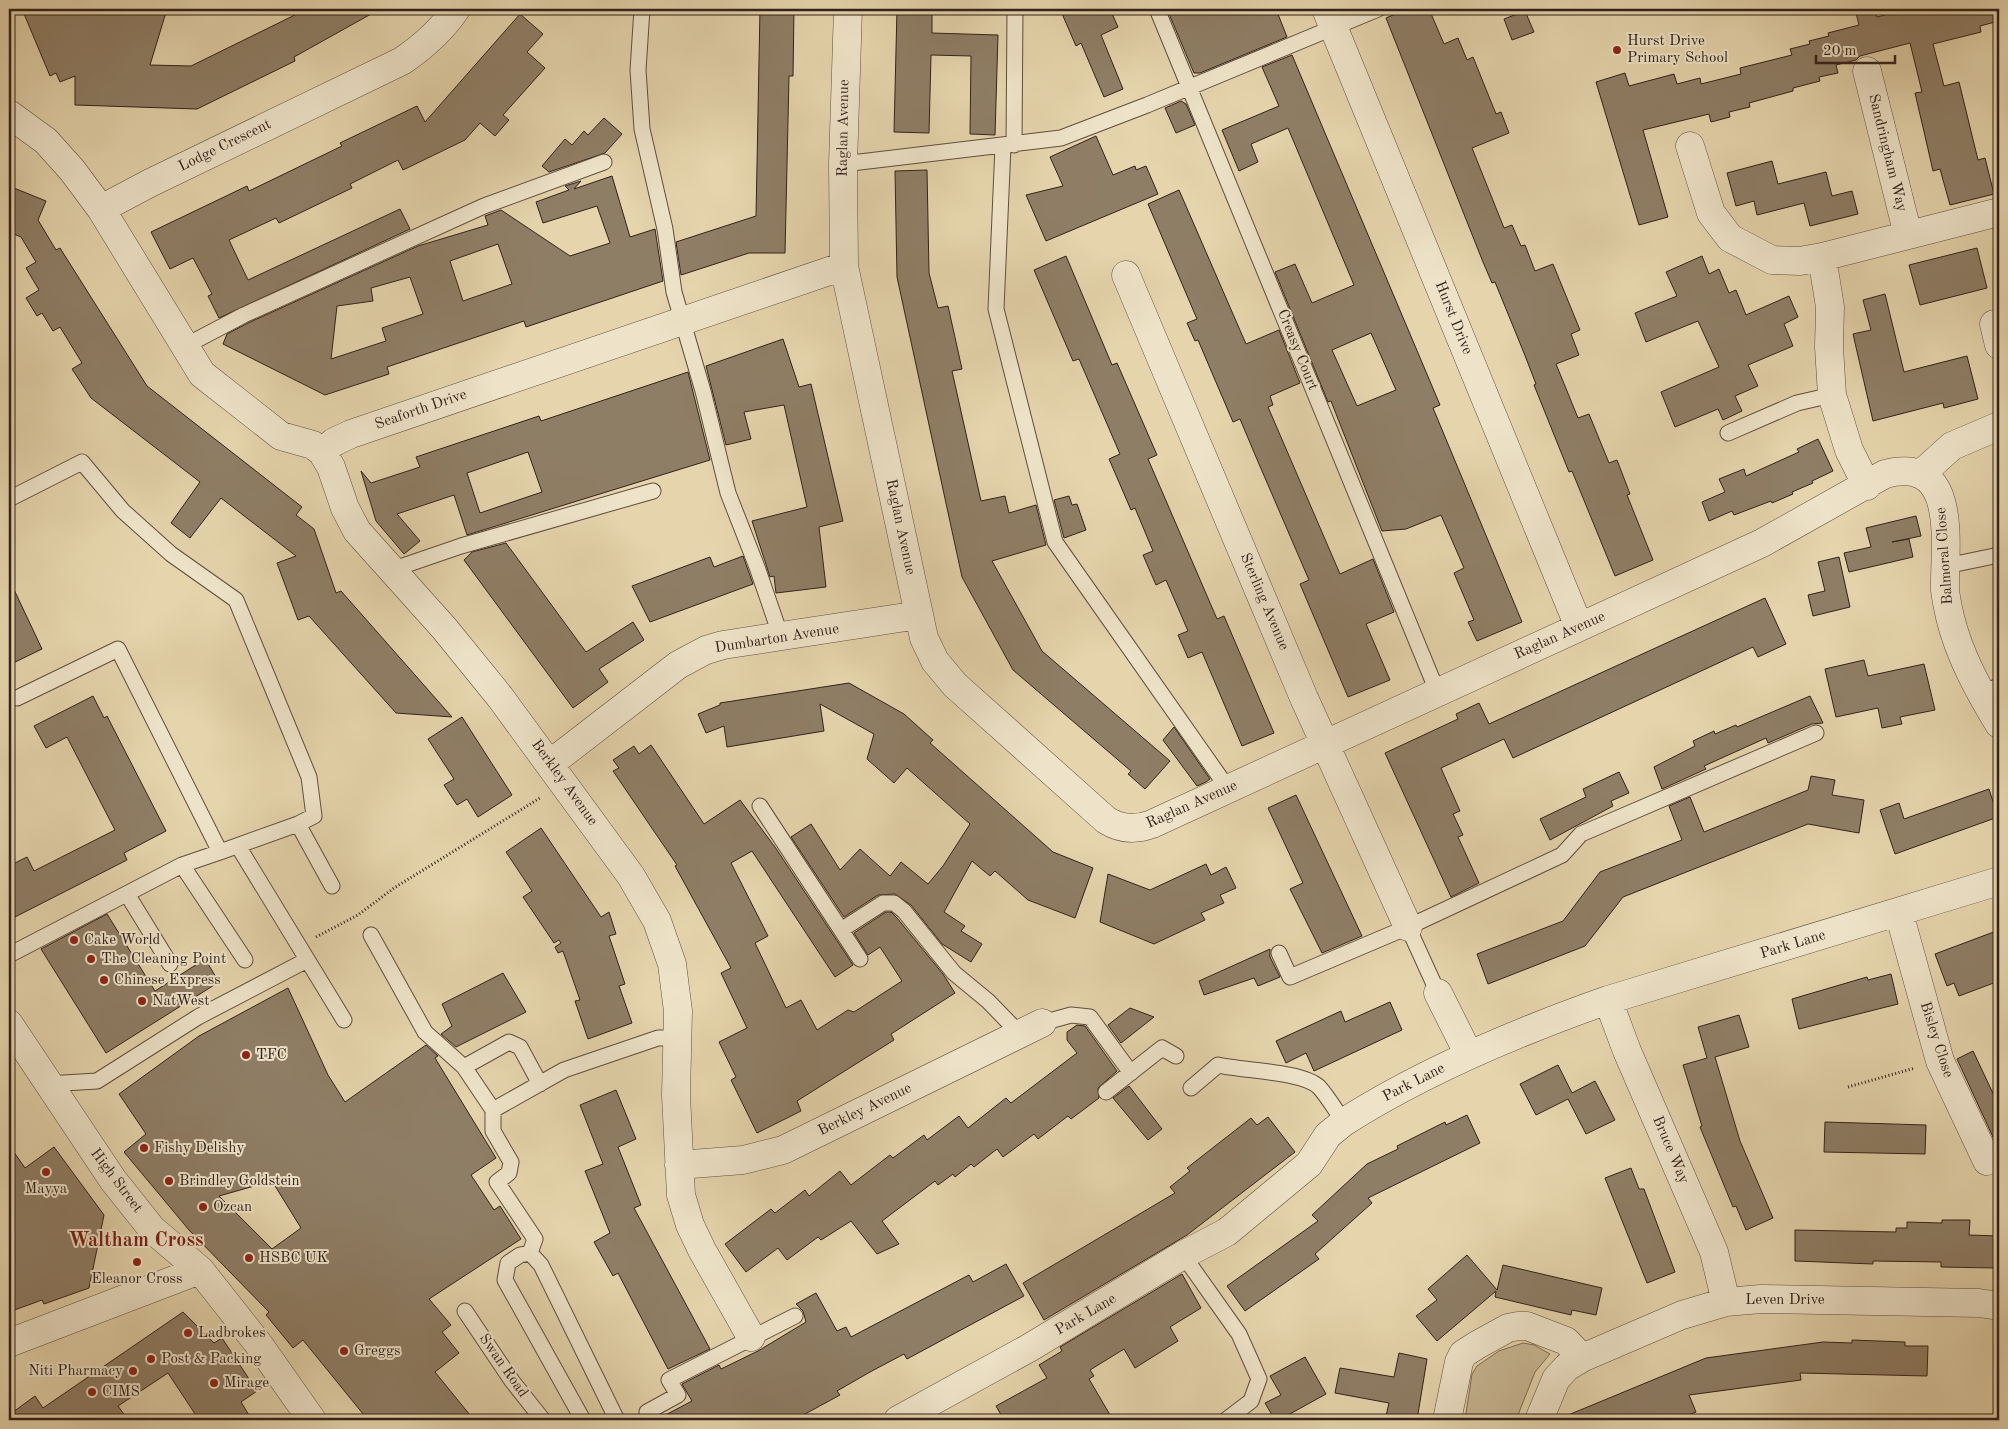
<svg xmlns="http://www.w3.org/2000/svg" width="2008" height="1429" viewBox="0 0 2008 1429" font-family="'Old Standard TT',serif">
	<style>
		.green { fill: #c7b693; stroke: #7c6c57 }
		.building { fill: #8f7e66; stroke: #32211b; fill-rule: evenodd }
		.lines { fill: none; stroke-linecap: round; stroke-linejoin: round }
		.lane-casing { stroke: #5f4e3f; stroke-width: 17 }
		.street-casing { stroke: #5f4e3f; stroke-width: 29 }
		.path { stroke: #32211b; stroke-width: 3; stroke-dasharray: 1 2.5; stroke-linecap: butt }
		.lane { stroke: #eee3c9; stroke-width: 15 }
		.street { stroke: #eee3c9; stroke-width: 28 }
		.poi-dot { fill: #8f2418; stroke: #eee3c9; stroke-width: 2 }
		.labels { text-anchor: middle; dominant-baseline: central; stroke-width: 4; stroke-linejoin: round; paint-order: stroke }
		.poi-label { font-size: 15px; fill: #32211b; stroke: #eee3c9; text-anchor: start }
		.street-label { font-size: 15px; fill: #32211b; stroke: #eee3c9 }
		.district-label { font-size: 20px; font-weight: bold; fill: #7a1f14; stroke: #eee3c9 }
	</style>
	<rect width="100%" height="100%" fill="#e5d4ac"/>
	<filter id="stains"><feTurbulence type="fractalNoise" baseFrequency=".004" numOctaves="4"/><feColorMatrix values="0 0 0 0 .2 0 0 0 0 .09 0 0 0 0 .02 0 0 0 .5 -.17"/></filter>
	<radialGradient id="worn" r=".72"><stop offset=".6" stop-color="#630" stop-opacity="0"/><stop offset="1" stop-color="#630" stop-opacity=".3"/></radialGradient>
	<path class="green" d="M1523 1343 1534 1345 1550 1354 1535 1372 1516 1420H1465L1472 1374 1477 1366 1499 1351Z"/>
	<path class="building" d="M22 9H167L150 65 191 66 307 9H380L294 57 295 61 197 109 75 105V76L60 82 56 73 50 76Z
		M760 9H794L793 76H789L785 253H749L681 275 676 242 756 216Z
		M897 9H932V33L998 35 995 135 970 134 971 56 931 55 929 133 894 132Z
		M1060 9H1110L1118 27 1101 35 1123 89 1104 97 1081 43 1076 46Z
		M1167 9H1276L1287 37 1200 73H1194Z
		M1407 9H1429L1444 44 1458 38 1467 60 1473 57 1496 114 1501 112 1509 133 1472 148 1504 228 1512 225 1521 246 1525 245 1535 271 1553 264 1580 330 1571 334 1579 355 1556 364 1578 418 1589 414 1609 463 1617 460 1630 494 1627 495 1653 560 1615 576 1572 471 1569 472 1534 385 1536 384 1524 353 1495 282 1492 283 1483 262 1386 18Z
		M1872 9H1875L1877 17 1908 9H1999V21L1980 26 1981 32 1933 44 1944 86 1959 82 1978 160 1985 158 1994 194 1950 205 1940 169 1933 171 1925 136 1915 93 1922 92 1910 43 1860 56 1856 60 1836 65 1838 73 1819 77 1820 81 1793 88V91L1749 103 1750 107 1729 112 1730 117 1711 122 1709 114 1643 130 1668 217 1639 225 1596 82 1625 73 1629 86 1674 74 1677 84 1700 78 1701 84 1741 74 1740 68 1792 55 1790 49 1810 44 1809 41 1829 36 1828 33 1859 25 1856 13Z
		M1525 11 1534 32 1512 40 1504 19Z
		M520 14 543 34 527 52 545 68 503 115 509 120 495 136 480 123 465 140 403 170 398 160 350 184 352 188 279 223 276 218 229 240 248 280 400 209 410 229 219 318 208 296 212 294 193 258 170 269 151 232 247 186 249 191 342 146 340 143 417 106 425 122Z
		M1292 55 1440 405 1433 408 1522 622 1477 641 1468 622 1474 620 1454 573 1464 568 1441 515 1406 529 1382 531 1331 401 1328 402 1275 272 1295 264 1312 303 1354 285 1288 128 1251 144 1258 162 1239 171 1222 130 1279 106 1262 67ZM1371 333 1396 390 1357 406 1332 350Z
		M1181 101 1186 104 1195 125 1176 133 1165 108Z
		M604 118 622 134 605 153 549 172 542 166 565 139 572 145 584 131 588 135Z
		M1096 136 1113 175 1135 166 1136 170 1146 166 1158 194 1046 241 1026 195 1063 186 1050 157Z
		M1772 161 1778 184 1826 172 1832 196 1852 191 1858 214 1810 226 1804 203 1757 215 1754 201 1736 206 1727 173Z
		M927 170 929 273 938 308 948 306 962 369 952 371 981 501 1005 496 1009 513 1036 505 1046 545 992 561 1042 651 1170 761 1145 789 1128 774 1131 771 1013 670 962 577 897 277 895 171Z
		M612 176 630 237 655 229 663 281 526 327 524 321 387 367 389 374 325 395 223 344 227 334 248 323 418 246 488 225 485 216 501 210 570 256 610 243 597 206 543 223 536 202 569 190 565 186 581 181 574 189ZM498 244 512 284 463 301 450 261ZM410 277 423 314 382 328 386 341 331 359 337 306 373 301 371 288Z
		M9 186 46 201 38 220 56 250 60 248 147 386 302 507 296 515 314 529 336 593 341 591 452 717 396 713 309 616 298 620 277 563 296 556 221 498 190 538 171 523 200 482 91 398 72 369 82 363 60 327 53 331 42 313 37 316 26 298 39 290 26 268 36 262 21 237 9 232Z
		M1179 190 1246 344 1279 330 1300 383 1270 396 1273 405 1268 407 1340 574 1373 559 1394 612 1366 624 1390 680 1348 697 1300 584 1309 580 1256 457 1240 419 1233 422 1198 340 1195 341 1187 323 1197 319 1148 204Z
		M1977 248 1987 288 1920 305 1909 265Z
		M1066 256 1112 365 1117 363 1157 455 1148 459 1217 619 1224 616 1274 733 1242 746 1202 652 1188 658 1178 635 1188 631 1166 580 1156 585 1143 555 1153 551 1135 508 1131 510 1109 459 1120 454 1079 359 1073 361 1034 270Z
		M1702 256 1709 274 1719 269 1729 293 1736 290 1746 315 1789 296 1798 317 1784 324 1793 346 1748 365 1758 386 1735 396 1742 411 1723 420 1718 409 1675 427 1661 392 1719 367 1698 321 1646 342 1635 313 1677 296 1666 272Z
		M1885 294 1904 372 1967 356 1978 399 1944 408 1943 403 1873 421 1853 334 1871 330 1863 300Z
		M783 339 799 387 811 384 843 521 819 527 826 587 776 593 774 576 770 577 752 521 807 507 784 405 744 412 751 439 726 445 706 366Z
		M688 372 710 460 467 535 454 495 397 514 420 541 404 554 376 521 361 471 371 483 420 467 416 457 539 416 541 421ZM528 452 542 492 480 513 467 473Z
		M1818 439 1833 471 1812 481 1813 483 1792 492 1793 494 1772 503 1771 501 1734 515 1732 511 1709 521 1702 502 1725 492 1719 479 1744 469 1746 476 1799 452 1797 449Z
		M1069 496 1072 505 1077 504 1086 530 1064 538 1054 500Z
		M1916 516 1921 536 1892 542 1909 539 1913 557 1849 572 1844 553 1871 547 1866 528Z
		M506 543 586 652 633 622 644 640 599 669 608 682 573 708 464 560 472 552Z
		M743 556 753 584 650 622 632 586 710 557 714 567Z
		M1839 557 1850 607 1813 616 1808 595 1825 591 1818 562Z
		M9 579 42 649 9 665Z
		M1765 598 1786 644 1758 657 1753 647 1513 758 1504 739 1441 768 1460 811 1453 814 1463 835 1458 837 1479 883 1451 897 1385 753 1458 719 1456 714 1479 703 1489 724Z
		M1864 660 1868 676 1924 664 1935 710 1900 717 1902 724 1882 728 1878 708 1836 717 1825 669Z
		M849 683 904 714 933 740 930 743 1053 852 1093 868 1075 918 1028 900 995 871 990 876 972 861 944 912 965 926 961 931 982 944 971 962 942 944 911 905 895 894 878 895 844 917 791 837 811 824 840 870 860 849 890 876 901 862 928 884 943 866 970 824 907 768 894 783 867 759 874 734 820 704 824 731 727 747 724 726 706 733 698 714 720 705V703Z
		M93 696 104 718 107 716 166 831 124 853 127 860 9 920V866L27 857 34 871 115 830 67 737 46 748 34 726Z
		M1810 696 1823 723 1812 724 1768 743 1766 738 1704 766 1706 769 1662 789 1654 767 1695 746 1693 741 1714 731 1715 734 1736 725 1737 727Z
		M462 717 512 795 478 817 467 799 457 805 444 785 454 779 428 739Z
		M1174 727 1210 779 1206 782 1197 786 1163 740Z
		M651 745 704 824 740 800 775 847 853 965 835 977 752 851 731 863 768 936 755 943 786 1008 801 1000 817 1030 848 1010 854 1012 902 981 880 947 868 955 854 933 886 912H891L897 918 943 974 955 993 891 1034 894 1040 797 1101 801 1111 757 1133 731 1080 736 1077 719 1042 747 1028 721 973 731 968 675 866 677 865 613 771 619 768 613 760 634 746 639 754Z
		M1619 772 1629 793 1611 801 1613 806 1550 840 1540 819 1586 797 1583 789Z
		M1811 776 1835 780 1832 795 1864 800 1859 833 1808 824 1623 897 1585 946 1488 984 1477 954 1563 921 1600 872 1682 840 1669 806 1690 797 1704 832 1808 790Z
		M1989 789 1998 817 1895 854 1880 810 1899 803 1904 819Z
		M1296 795 1362 936 1322 953 1290 889 1303 883 1268 808Z
		M541 828 601 917 609 912 616 934 609 936 625 984 619 986 632 1023 588 1039 575 1001 580 1000 563 951 558 953 555 947 561 943 559 940 554 943 523 897 532 891 506 852Z
		M1206 864 1211 875 1226 867 1236 888 1220 895 1224 903 1201 913 1205 920 1154 944 1100 922 1108 874 1150 890Z
		M107 914 155 991 205 959 219 982 106 1053 41 949Z
		M1999 930V981L1959 996 1954 983 1947 986 1935 954Z
		M1270 949V957L1280 977 1258 986 1254 978 1204 995 1199 981Z
		M503 973 526 1012 456 1047 441 1034 452 1026 442 1004Z
		M1891 974 1898 1004 1799 1029 1792 999 1867 977 1868 980Z
		M288 988 328 1075 345 1102 426 1045 438 1056 435 1058 496 1158 471 1175 494 1210 500 1206 521 1239 429 1299 451 1325 442 1332 459 1353 435 1372 474 1420H368L303 1340 293 1348 266 1315 269 1312 189 1230 124 1152 146 1134 119 1094 199 1036ZM272 1181 301 1228 272 1249 219 1196Z
		M1390 1002 1402 1030 1314 1071 1306 1053 1286 1063 1276 1041 1341 1011 1345 1022Z
		M1130 1008 1154 1017 1121 1043 1108 1025Z
		M1739 1015 1749 1047 1715 1057 1740 1141 1773 1218 1746 1230 1736 1206 1733 1207 1700 1127 1702 1126 1683 1065 1707 1058 1698 1027Z
		M1077 1025 1085 1026 1117 1071 1098 1088 1099 1098 1071 1119 1068 1116 1038 1139 1034 1134 1003 1157 997 1149 974 1167 971 1164 955 1177 953 1174 938 1185 935 1181 882 1221 899 1244 877 1254 851 1221 821 1240 818 1237 787 1260 778 1248 746 1272 725 1244 771 1209 775 1213 805 1190 809 1196 840 1171 851 1185 890 1155 893 1158 924 1135 927 1140 959 1116 968 1128 1006 1098 1011 1103 1077 1053 1067 1040V1032Z
		M1973 1051 1999 1106V1150L1957 1059Z
		M1558 1065 1572 1093 1595 1081 1615 1120 1586 1134 1568 1099 1536 1115 1520 1084Z
		M1129 1086 1162 1129 1148 1140 1113 1098Z
		M616 1090 636 1139 618 1147 641 1205 634 1208 710 1349 668 1369 618 1273 613 1276 594 1242 610 1233 585 1171 603 1164 580 1105Z
		M1467 1115 1480 1143 1368 1198 1372 1203 1315 1254 1319 1259 1245 1311 1227 1286 1318 1221 1312 1215 1367 1164 1398 1149 1397 1146 1445 1122 1446 1125Z
		M1268 1117 1295 1152 1187 1235 1044 1320 1023 1283 1175 1193 1170 1187 1190 1171 1187 1168 1251 1118 1257 1125Z
		M1825 1122 1926 1125 1925 1154 1824 1152Z
		M9 1145 25 1168 54 1147 104 1215 89 1288 44 1304 42 1300 9 1312Z
		M1631 1168 1639 1189H1644L1675 1272 1647 1283 1605 1178Z
		M1942 1220H1970L1969 1235 1999 1236V1266H1995V1268L1941 1267V1262L1873 1261V1264L1795 1261V1230L1896 1232V1228H1907V1222L1942 1223Z
		M1467 1255 1497 1290 1503 1265 1602 1288 1596 1315 1572 1310 1571 1315 1495 1297 1496 1291 1437 1341 1416 1316 1437 1300 1428 1289Z
		M1006 1264 1024 1296 907 1359 904 1354 870 1372 837 1391 840 1395 794 1420H656L692 1401 682 1384 719 1365 721 1369 758 1351 806 1322 803 1311 796 1304 816 1293 837 1331 846 1327 851 1337 969 1275 973 1282Z
		M1182 1274 1201 1308 1170 1327 1178 1341 1135 1368 1124 1349 1090 1370 1094 1376 1089 1379 1113 1420H1004L996 1406 1047 1378 1039 1365 1062 1351 1060 1347Z
		M183 1312 214 1343 222 1338 257 1391 241 1402 252 1420H199L168 1373 118 1406 128 1420H9V1415L35 1396 43 1408Z
		M1852 1340 1905 1342V1346H1928L1927 1376 1800 1373 1801 1380 1689 1395 1696 1412 1676 1420H1556L1706 1358 1823 1342 1852 1343Z
		M1399 1353 1427 1359 1417 1420H1385L1389 1403 1335 1393 1340 1368 1394 1377Z
		M1305 1357 1326 1394 1279 1420H1275L1265 1403 1281 1395 1270 1376Z"/>
	<g class="lines">
		<defs>
			<path id="lane" d="M642 9 638 70 642 129 665 229 674 292 703 391 728 493 757 567 781 637
				M1157 9 1437 691
				M1014 145 1015 9
				M1003 146 996 309 1055 542 1229 790
				M843 164 1061 138 1147 105 1378 9
				M183 347 244 315 484 206 604 162
				M1728 433 1797 403 1832 395
				M9 499 82 462 123 511 171 554 236 600 309 777 314 816 298 824 220 852
				M1946 566 1999 555
				M391 570 461 546 653 491
				M1981 693 1999 686
				M760 806 860 959
				M298 824 332 886
				M238 846 344 1020
				M182 865 245 960
				M127 894 170 964
				M1408 927 1438 993
				M841 930 883 903H894L904 911 954 973 988 1001 1020 1034
				M371 935 425 1032 464 1067 493 1110
				M1279 953 1290 977 1408 927 1562 855 1581 834 1816 733
				M9 955 182 865 220 852 118 649 17 698
				M1042 1023 1071 1015 1090 1017 1131 1073
				M464 1067 509 1042 520 1047 540 1084
				M47 1084 97 1081 198 1017 307 960
				M1191 1088 1218 1065C1243 1071 1302 1071 1319 1087 1328 1097 1336 1111 1344 1122
				M1106 1092 1162 1048 1176 1056
				M530 1253 535 1239 497 1182 509 1173 511 1162 493 1131V1110L564 1070 658 1038H678
				M1183 1255 1239 1334 1259 1379 1251 1401 1226 1420
				M465 1311 512 1381 543 1420
				M647 1412 678 1395 669 1380 795 1316
				M583 1420 505 1280 508 1263 520 1255 530 1253 541 1265 617 1420"/>
			<path id="street" d="M848 9 843 164 844 266 924 638 935 661 955 685 1106 820C1120 829 1136 830 1152 824L1762 543 1885 474C1960 454 1944 546 1945 590 1946 599 1948 608 1950 617 1959 655 1979 691 1999 724
				M1326 9 1579 627
				M1867 71 1908 235
				M9 114 46 141 72 170 101 209 202 374 281 436 313 445 322 452 331 467 345 508 357 531 444 628 500 697 631 876 657 921 672 964 678 1011 676 1095 681 1195 690 1225 702 1250 751 1337
				M1690 146 1711 213 1730 238 1772 260 1800 261 1822 257
				M101 209 150 183 402 61C424 46 442 30 456 9
				M1126 275 1304 698 1408 927
				M1994 324 1999 345
				M322 452 334 442 351 434 844 266
				M1921 474 1952 446 1999 426
				M1867 486 1849 450 1832 395 1829 347 1830 307 1822 257 1999 212
				M551 763 678 665 706 650 723 645 919 615
				M1899 913 1940 1061 1987 1161
				M1438 993 1469 1055
				M1608 1000 1627 1051 1714 1252 1726 1302
				M9 1024 113 1180 152 1229 200 1270 260 1346 312 1420
				M679 1165 743 1160 783 1150 1042 1023
				M9 1343 200 1270
				M898 1420 1029 1348 1183 1255 1227 1232 1309 1164 1328 1135 1344 1122C1426 1070 1517 1032 1608 1000L1999 881
				M1447 1420 1459 1362 1463 1354 1477 1345 1508 1328 1518 1326H1527L1566 1341 1582 1358
				M1539 1420 1556 1379 1567 1367 1582 1358 1682 1315 1726 1302 1761 1299 1979 1303 1999 1306"/>
		</defs>
		<use href="#lane" class="lane-casing"/>
		<use href="#street" class="street-casing"/>
		<path class="path" d="M1996 239 1999 250
			M316 937 358 915 394 888 540 798
			M1848 1087 1915 1068"/>
		<use href="#lane" class="lane"/>
		<use href="#street" class="street"/>
	</g>
	<g class="poi-dot">
		<circle cx="1617" cy="50" r="5"/>
		<circle cx="74" cy="940" r="5"/>
		<circle cx="91" cy="959" r="5"/>
		<circle cx="104" cy="980" r="5"/>
		<circle cx="142" cy="1001" r="5"/>
		<circle cx="246" cy="1055" r="5"/>
		<circle cx="144" cy="1148" r="5"/>
		<circle cx="46" cy="1172" r="5"/>
		<circle cx="169" cy="1181" r="5"/>
		<circle cx="203" cy="1207" r="5"/>
		<circle cx="249" cy="1258" r="5"/>
		<circle cx="137" cy="1262" r="5"/>
		<circle cx="188" cy="1333" r="5"/>
		<circle cx="344" cy="1351" r="5"/>
		<circle cx="151" cy="1359" r="5"/>
		<circle cx="133" cy="1371" r="5"/>
		<circle cx="214" cy="1383" r="5"/>
		<circle cx="92" cy="1392" r="5"/>
	</g>
	<g class="labels">
		<g class="poi-label">
			<text x="1627" y="41">Hurst Drive<tspan x="1627" dy="17">Primary School</tspan></text>
			<text x="84" y="940">Cake World</text>
			<text x="101" y="959">The Cleaning Point</text>
			<text x="114" y="980">Chinese Express</text>
			<text x="152" y="1001">NatWest</text>
			<text x="256" y="1055">TFC</text>
			<text x="154" y="1148">Fishy Delishy</text>
			<text x="179" y="1181">Brindley Goldstein</text>
			<text x="46" y="1189" text-anchor="middle">Mayya</text>
			<text x="213" y="1207">Ozcan</text>
			<text x="259" y="1258">HSBC UK</text>
			<text x="137" y="1279" text-anchor="middle">Eleanor Cross</text>
			<text x="198" y="1333">Ladbrokes</text>
			<text x="354" y="1351">Greggs</text>
			<text x="161" y="1359">Post &amp; Packing</text>
			<text x="123" y="1371" text-anchor="end">Niti Pharmacy</text>
			<text x="224" y="1383">Mirage</text>
			<text x="102" y="1392">CIMS</text>
		</g>
		<g class="street-label">
			<text transform="translate(844 128) rotate(-89)">Raglan Avenue</text>
			<text transform="translate(225 146) rotate(-26)">Lodge Crescent</text>
			<text transform="translate(1887 153) rotate(76)">Sandringham Way</text>
			<text transform="translate(1453 318) rotate(68)">Hurst Drive</text>
			<text transform="translate(1297 350) rotate(68)">Creasy Court</text>
			<text transform="translate(421 410) rotate(-19)">Seaforth Drive</text>
			<text transform="translate(900 527) rotate(78)">Raglan Avenue</text>
			<text transform="translate(1945 556) rotate(-94)">Balmoral Close</text>
			<text transform="translate(1264 602) rotate(67)">Sterling Avenue</text>
			<text transform="translate(1560 636) rotate(-24)">Raglan Avenue</text>
			<text transform="translate(777 639) rotate(-9)">Dumbarton Avenue</text>
			<text transform="translate(564 783) rotate(54)">Berkley Avenue</text>
			<text transform="translate(1192 805) rotate(-24)">Raglan Avenue</text>
			<text transform="translate(1793 945) rotate(-17)">Park Lane</text>
			<text transform="translate(1936 1040) rotate(72)">Bisley Close</text>
			<text transform="translate(1414 1083) rotate(-27)">Park Lane</text>
			<text transform="translate(865 1110) rotate(-26)">Berkley Avenue</text>
			<text transform="translate(1670 1150) rotate(67)">Bruce Way</text>
			<text transform="translate(116 1181) rotate(53)">High Street</text>
			<text x="1785" y="1300">Leven Drive</text>
			<text transform="translate(1086 1315) rotate(-30)">Park Lane</text>
			<text transform="translate(503 1366) rotate(55)">Swan Road</text>
		</g>
		<g class="district-label">
			<text x="136" y="1241">Waltham Cross</text>
		</g>
	</g>
	<rect width="2008" height="1429" fill="none" stroke="#e5d4ac" stroke-width="30"/>
	<rect x="10" y="10" width="1988" height="1409" fill="none" stroke="#32211b" stroke-width="2.5"/>
	<rect x="15" y="15" width="1978" height="1399" fill="none" stroke="#32211b"/>
	<path d="M1816 55v8h79v-8" fill="none" stroke="#32211b" stroke-width="2.5"/>
	<text x="1823" y="55" font-size="15" fill="#32211b" stroke="#eee3c9" stroke-width="4" paint-order="stroke">20 m</text>
	<rect width="100%" height="100%" filter="url(#stains)"/>
	<rect width="100%" height="100%" fill="url(#worn)"/>
</svg>
